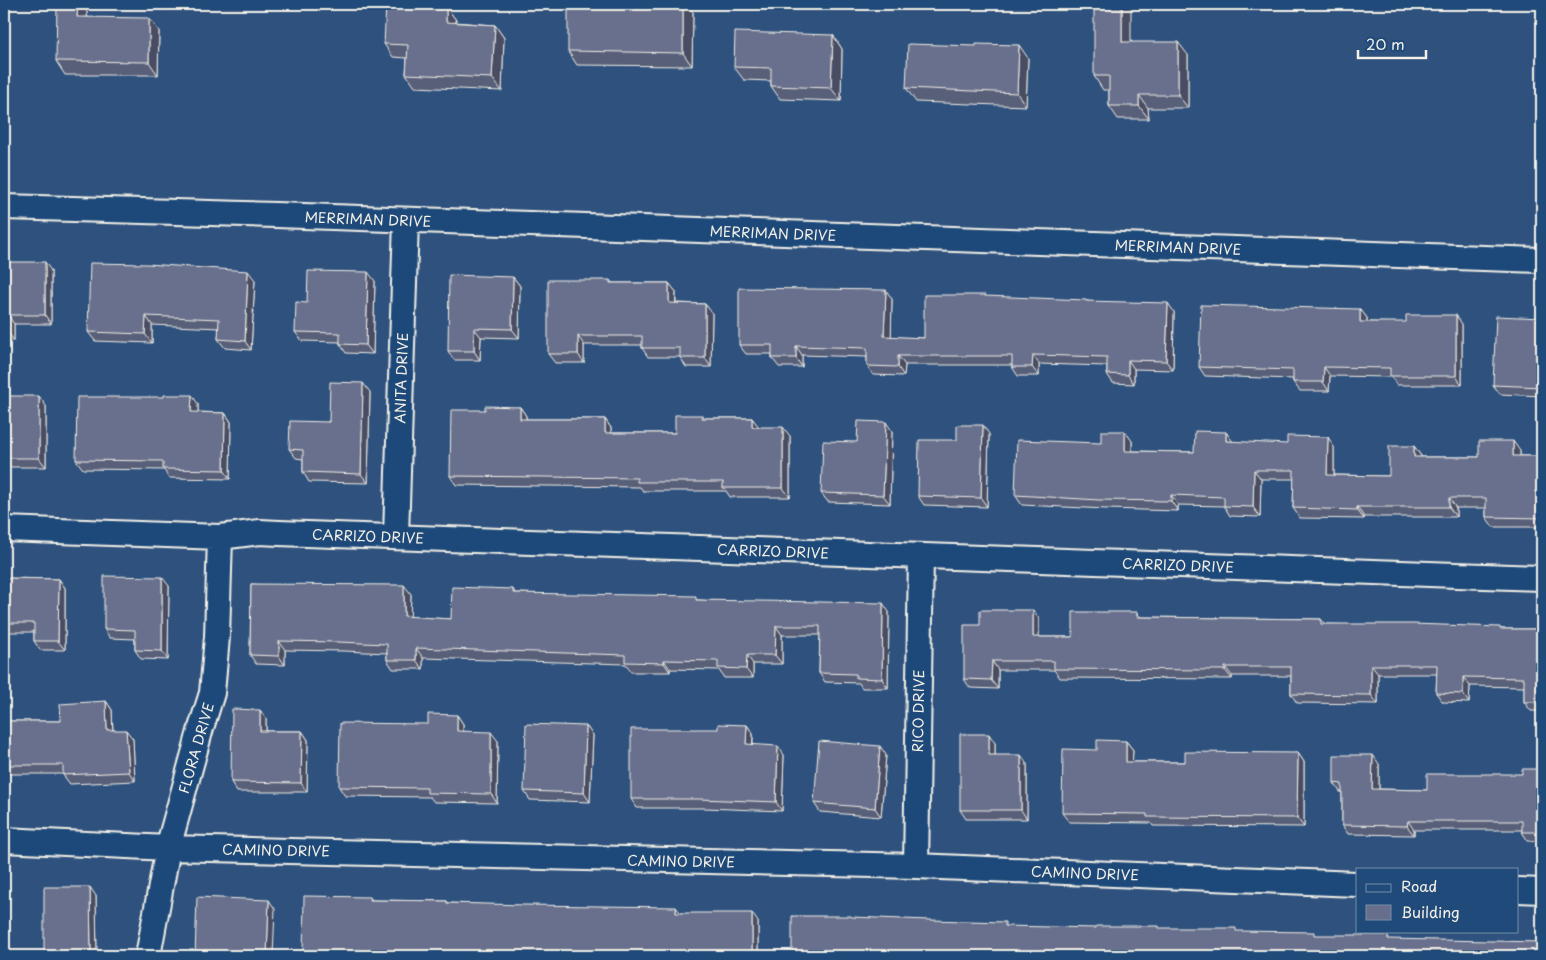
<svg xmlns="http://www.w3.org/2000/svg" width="1546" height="960" viewBox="0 0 1546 960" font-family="'Playpen Sans',sans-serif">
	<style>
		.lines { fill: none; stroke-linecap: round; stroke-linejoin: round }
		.minor-casing { stroke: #f4f1e8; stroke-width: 28 }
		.minor { stroke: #1f4a7a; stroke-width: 24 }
		.wall { fill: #595f79; stroke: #f4f1e8 }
		.shaded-wall { fill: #494e63; stroke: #f4f1e8 }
		.building { fill: #686f8d; stroke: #f4f1e8 }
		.labels { text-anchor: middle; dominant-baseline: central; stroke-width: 4; stroke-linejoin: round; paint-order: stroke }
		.street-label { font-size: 14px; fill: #f4f1e8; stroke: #1f4a7a }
	</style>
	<rect width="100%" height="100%" fill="#2e517e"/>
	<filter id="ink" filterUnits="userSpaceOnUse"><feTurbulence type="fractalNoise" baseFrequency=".02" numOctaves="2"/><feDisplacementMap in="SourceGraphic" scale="10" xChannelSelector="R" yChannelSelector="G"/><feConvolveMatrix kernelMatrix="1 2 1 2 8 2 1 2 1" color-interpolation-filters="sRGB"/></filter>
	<g filter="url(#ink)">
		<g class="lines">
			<defs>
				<path id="minor" d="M4 207 276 215 1542 260
					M4 529 220 537 260 532 279 533 1542 578
					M396 536 406 220
					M4 840 168 848 916 866 1357 884
					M916 866 921 556
					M1517 890 1542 891
					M148 956 168 848 201 728 212 693 217 637 220 537"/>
			</defs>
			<use href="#minor" class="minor-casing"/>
			<use href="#minor" class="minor"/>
		</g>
		<path class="wall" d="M446 7 456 20V22L495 25 504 38 502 91 415 87 406 74 407 58 393 57 384 44Z
			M87 12V17L159 31 158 75H65L56 61Z
			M693 12 692 66 577 65 568 51Z
			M833 35 842 49 841 101 780 99 771 86V81L744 80 734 67Z
			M1131 42 1188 55V108H1148L1149 119H1118L1109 106V90H1103L1094 76Z
			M1028 58 1026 106 916 102 906 88Z
			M4 262 51 271V324H14V341H4Z
			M513 277 520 286 519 338 481 337 480 360H454L448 351Z
			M255 280 251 350 225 348 218 339 219 328 152 325V343L95 341 88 332Z
			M610 280 612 283H669L676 292V303L705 304 712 313 711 367H686L680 357H648L642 348V345H584V363H555L548 354Z
			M375 281 373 354 346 353 340 344V342L302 341 295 332 307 303Z
			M985 295 986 297 1087 301 1174 312 1173 370 1134 369V384L1113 383 1107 374V366L1039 364V376H1018L1012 367V365H905L904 376 873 375 867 366V357L802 355V367H779L772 358V354H746L739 345 892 299 891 337 924 338Z
			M1360 309 1367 318V322L1462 324V385H1397L1391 377 1330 376 1329 391H1300L1293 382V379L1205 376 1199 367Z
			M1542 318V396L1500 394 1493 385Z
			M370 392 368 483 309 482 303 472V459L296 458 289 449Z
			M4 396 46 406V467H4Z
			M198 404V412L225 413 231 422 230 479 169 478 164 470 83 469 76 460Z
			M520 407 526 416V419H605L611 428V433H675L702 415 704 418H752L758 427 790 436V497H730L726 491H643L640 487 456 485 450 476 485 410Z
			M892 431 890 504 828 502 821 493 857 442Z
			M1226 432 1232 442 1334 447V475L1389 476 1414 446 1421 456V457H1479L1520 451V456H1542V527H1493L1486 517V508H1456V517H1364V519L1300 518 1293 508 1294 479H1261L1260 517 1230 516 1224 506 1178 505V511L1106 509 1022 505 1015 495 1101 443 1132 441V451L1194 452Z
			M989 434 987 507 924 505 918 496 957 440Z
			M4 578 59 579 65 588V650H40L34 641V632H6V654H4Z
			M251 584 411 594 410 617 451 619 513 589 515 593 699 600 889 612 888 688H862L859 683 825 682 819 673 820 635H782V664H753V678H724L719 670 670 669V672H631L626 664 423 658V669H393L387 660V653L344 651 285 650V665L256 664 250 655Z
			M169 586 168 660 141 659 135 650V639L110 638 104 629Z
			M1137 612 1140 617 1321 619 1325 624 1501 629H1542V711H1531L1524 702V687L1470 686 1469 703 1443 702 1436 693 1437 674H1378V704L1297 703 1291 694V676H1232V679L1060 678 1054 670H998V689L970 688 964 679 980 625 1039 619V637H1073Z
			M106 701 112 710 113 730 133 739 135 781 70 784 63 775V774H4V721H61Z
			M260 710 266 719V731H302L308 740 307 792H237L231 782Z
			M457 715 463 724V731L498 741 497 803 434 802 430 797 345 796 339 787 428 724Z
			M747 725 753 734V745L784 755 782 811 705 808H637L631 799 718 729Z
			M586 726 593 735 590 802 530 800 524 791Z
			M1126 741 1133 750 1132 762H1185L1298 753 1304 762V827L1153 826 1151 823 1069 822 1062 813 1097 750Z
			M995 743V755L1027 764V819H966L960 810Z
			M886 755 881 817 820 812 814 803Z
			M1379 764V789L1427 790 1522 774 1542 769V842L1528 841 1522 832V830H1414V835L1348 834 1342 825V792H1340L1334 783Z
			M96 896 97 956H44Z
			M370 897 372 900 447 901 448 903 681 913 758 922V956H303Z"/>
		<path class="shaded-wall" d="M78 4H81L87 12V31L77 17Z
			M683 4H687L693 12 692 66 683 53Z
			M1122 4H1131V55L1122 42Z
			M446 7 456 20 455 35 446 22Z
			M149 18 159 31 158 75 149 62Z
			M495 25 504 38 502 91 492 78Z
			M833 35 842 49 841 101 831 88Z
			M1178 42 1188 55V108L1178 95Z
			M1019 45 1028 58 1026 106 1017 93Z
			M1139 95 1148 108 1149 119 1139 106Z
			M45 262 51 271V324L45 315Z
			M248 271 255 280 251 350 245 341Z
			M368 272 375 281 373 354 366 345Z
			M513 277 520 286 519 338 512 329Z
			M669 283 676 292 675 312 669 303Z
			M886 290 892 299 891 346 884 336Z
			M1168 303 1174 312 1173 370 1166 361Z
			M705 304 712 313 711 367 705 358Z
			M1360 309 1367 318 1366 331 1360 322Z
			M8 315 14 324V341L8 332Z
			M1456 315 1462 324V385L1456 376Z
			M146 316 152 325V343L145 334Z
			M474 328 481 337 480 360 474 351Z
			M578 336 584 345V363L578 354Z
			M796 346 802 355V367L796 358Z
			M1033 355 1039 364V376L1032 367Z
			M898 356 905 365 904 376 898 367Z
			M1128 360 1134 369V384L1128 375Z
			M1324 367 1330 376 1329 391 1323 382Z
			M363 383 370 392 368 483 361 474Z
			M192 395 198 404V421L191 412Z
			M39 396 46 406V467L39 458Z
			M520 407 526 416V428L520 419Z
			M225 413 231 422 230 479 224 470Z
			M752 418 759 427H752Z
			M605 419 611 428V442L605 433Z
			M886 422 892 431 890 504 883 495Z
			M983 425 989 434 987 507 981 498Z
			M783 427 790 436V497L783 488Z
			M1125 431 1132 441V460L1125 451Z
			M1226 432 1233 442 1226 441Z
			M1328 437 1334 447V485L1327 475Z
			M1513 441 1520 451V466L1513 456Z
			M1414 446 1421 456V467L1414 457Z
			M1254 470 1261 479 1260 517 1253 507Z
			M1171 495 1178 505V511L1171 501Z
			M1449 498 1456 508V517L1449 507Z
			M1357 507 1364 517V519L1357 510Z
			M162 577 169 586 168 660 162 651Z
			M59 579 65 588V650L58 641Z
			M404 585 411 594 410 625 404 616Z
			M883 603 889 612 888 688 882 679Z
			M1033 610 1039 619V646L1033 637Z
			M776 626 782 635V664L775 655Z
			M4 629 6 632V654L4 651Z
			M279 641 285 650V665L279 656Z
			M416 648 423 658V669L416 660Z
			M747 655 753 664V678L746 669Z
			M664 660 670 669V672L664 663Z
			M992 661 998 670V689L991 680Z
			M1371 665 1378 674V704L1371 695Z
			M1225 667 1232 676V679L1225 670Z
			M1463 677 1470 686 1469 703 1463 694Z
			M106 701 112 710 113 739 107 730Z
			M260 710 266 719V740L260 731Z
			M457 715 463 724V740L457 731Z
			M747 725 753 734 752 754 746 744Z
			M586 726 593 735 590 802 584 793Z
			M126 730 133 739 135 781 129 772Z
			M302 731 308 740 307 792 301 783Z
			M491 732 498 741 497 803 491 794Z
			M989 734 995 743V764L989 755Z
			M1126 741 1133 750 1132 771 1126 762Z
			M778 746 784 755 782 811 776 802Z
			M880 746 886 755 881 817 875 808Z
			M1298 753 1304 762V827L1297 818Z
			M1021 755 1027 764V819L1021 810Z
			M1373 755 1379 764V798L1372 789Z
			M1408 821 1414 830V835L1407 826Z
			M90 887 96 896 97 956H91V955Z
			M4 889 6 892V956H4Z
			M269 900 275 909 273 956H267Z
			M676 907 683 916 676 913Z
			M752 913 758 922V956H752Z"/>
		<path class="building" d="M57 4H78L77 17 149 18V62L56 61Z
			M386 4 446 7V22L495 25 492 78 406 74 408 45 384 44Z
			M568 4H683V53L568 51Z
			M1094 4H1122V42H1178V95H1139V106H1109V76H1094Z
			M735 32 833 35 831 88 771 86V68L734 67Z
			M908 44 976 46V44L1019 45 1017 93 906 88Z
			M4 262H45V315H8V332H4Z
			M90 263 147 264 248 271 245 341 218 339 219 319 146 316 145 334 88 332Z
			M308 271 368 272 366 345 340 344V333L295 332 296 302 307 303Z
			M449 275 513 277 512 329 474 328V351H448Z
			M548 280H610V283H669V303L705 304V358H680V348H642V336H578V354H548Z
			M739 288 886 290 884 336 924 338V295H985V296L1086 300V301L1168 303 1166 361 1128 360V375L1107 374V357L1033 355 1032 367H1012V356H898V367L867 366V348L796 346V358H772V345H739Z
			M1201 305 1360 309V322H1406V315H1456V376H1390V368L1324 367 1323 382H1293V370L1199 367Z
			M1496 316 1542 318V387L1493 385Z
			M330 382 363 383 361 474 303 472V450L289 449 290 421 329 422Z
			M164 395H192L191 412 225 413 224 470 163 469V461L76 460 77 397H164Z
			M4 396H39V458H4Z
			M485 406 520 407V419H605V433H675V415H702V418H752V427H783V488H723V482H637V478L450 476 451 410H485Z
			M858 421 886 422 883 495 821 493 823 441 857 442Z
			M957 425H983L981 498 918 496 919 440H957Z
			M1101 431H1125V451L1194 452 1195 431 1226 432V441L1287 444V436L1328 437 1327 475 1389 476V446H1414V457H1479V441H1513V456H1542V518L1486 517V498H1449V507H1357V510L1293 508 1294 470H1254L1253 507 1224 506V497L1171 495V501L1099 500 1015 495 1017 440 1101 443Z
			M104 576 162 577V651L135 650V630L104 629Z
			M4 578 59 579 58 641H34V623H4Z
			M251 584 404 585V616L451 619 452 587 513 589V593L696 596V600L883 603 882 679 856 678V674L819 673 820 626H776L775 655H747L746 669 718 668V661L664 660V663L625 662V655L416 648V660H387V644L338 642 279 641V656L250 655Z
			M980 610H1033V637H1073V612H1137V617L1321 619V624H1413L1500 627V629H1542V702H1524V678L1463 677V694L1436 693 1437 665H1371V695L1291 694V667H1225V670L1054 669V661H992L991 680 964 679V625H980Z
			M106 701 107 730H126L129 772 63 775V765H4V721H61L60 704Z
			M232 709 260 710V731H302L301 783 231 782Z
			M428 714 457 715V731L491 732V794L427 793V788L339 787 340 723 428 724Z
			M526 724 586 726 584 793 524 791Z
			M718 724 747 725 746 744 778 746 776 802 699 799H631V729H718Z
			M960 734H989V755H1021V810H960Z
			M1097 740 1126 741V762H1185V752L1298 753 1297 818 1147 817V814L1062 813 1063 749 1097 750Z
			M819 741 880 746 875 808 814 803Z
			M1334 755H1373L1372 789 1427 790V774H1522V769H1542V832H1522V821H1408L1407 826 1342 825V784L1334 783Z
			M44 887H90L91 955 44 956Z
			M304 896 370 897V900L447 901V903L525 905 676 907V913H752V956H460V955H413V956H303Z
			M197 897 269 900 267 956H195Z
			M792 916H851V917L929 920 1005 922V926L1096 928V926H1159V928H1236V931L1314 932V935H1388V939L1542 942V956H792Z"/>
	</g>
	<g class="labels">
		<g class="street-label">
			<text transform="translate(368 219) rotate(2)">MERRIMAN DRIVE</text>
			<text transform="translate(773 233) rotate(2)">MERRIMAN DRIVE</text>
			<text transform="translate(1178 247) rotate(2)">MERRIMAN DRIVE</text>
			<text transform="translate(401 378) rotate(-88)">ANITA DRIVE</text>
			<text transform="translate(368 536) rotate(2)">CARRIZO DRIVE</text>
			<text transform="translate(773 551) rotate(2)">CARRIZO DRIVE</text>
			<text transform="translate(1178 565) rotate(2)">CARRIZO DRIVE</text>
			<text transform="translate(918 711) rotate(-89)">RICO DRIVE</text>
			<text transform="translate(196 748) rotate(-74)">FLORA DRIVE</text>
			<text transform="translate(276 850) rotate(1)">CAMINO DRIVE</text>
			<text transform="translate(681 861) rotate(1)">CAMINO DRIVE</text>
			<text transform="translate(1085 873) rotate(2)">CAMINO DRIVE</text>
		</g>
	</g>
	<rect width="1546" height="960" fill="none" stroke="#1f4a7a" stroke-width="20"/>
	<rect x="10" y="10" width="1526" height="940" fill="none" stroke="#f4f1e8" stroke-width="2" filter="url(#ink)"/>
	<rect x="1356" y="868" width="162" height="65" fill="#1f4a7a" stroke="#748da6"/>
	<rect x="1366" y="884" width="25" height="8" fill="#1f4a7a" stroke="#748da6"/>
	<text x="1401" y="892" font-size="15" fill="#f4f1e8">Road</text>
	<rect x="1366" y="905" width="25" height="15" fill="#686f8d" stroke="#748da6"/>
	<text x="1401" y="918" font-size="15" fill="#f4f1e8">Building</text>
	<path d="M1358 50v8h68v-8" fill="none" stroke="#f4f1e8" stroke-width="2.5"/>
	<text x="1366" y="50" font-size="15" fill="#f4f1e8" stroke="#1f4a7a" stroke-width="4" paint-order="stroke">20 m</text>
</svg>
